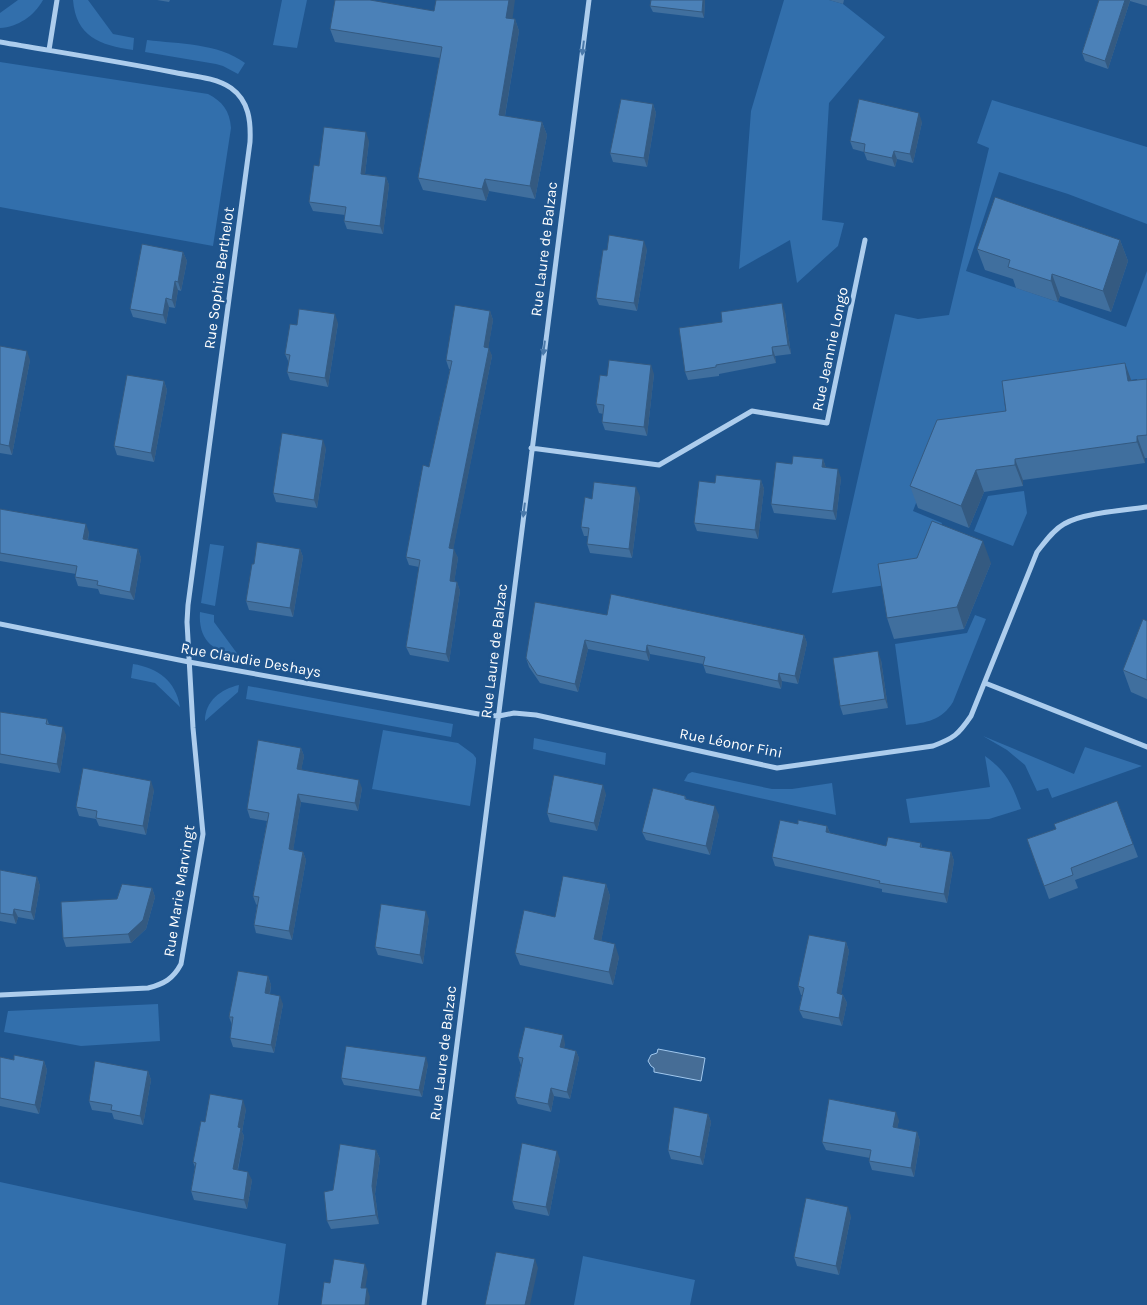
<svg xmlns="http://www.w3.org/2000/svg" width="1147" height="1305" viewBox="0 0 1147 1305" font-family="Karla,sans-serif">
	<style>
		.green { fill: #326fac }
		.water { fill: #466d96; stroke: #a1c8ee }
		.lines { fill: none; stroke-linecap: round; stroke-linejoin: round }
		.minor { stroke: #adcded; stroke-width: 5 }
		.wall { fill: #406f9e }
		.shaded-wall { fill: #345a81 }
		.building { fill: #4b81b8; stroke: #345a81 }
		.oneway { fill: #4a79aa }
		.labels { text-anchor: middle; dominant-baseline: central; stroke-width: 5; stroke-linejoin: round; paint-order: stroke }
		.street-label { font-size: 15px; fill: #fff; stroke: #1f558e }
	</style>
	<rect width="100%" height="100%" fill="#1f558e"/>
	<path class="green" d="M18 0H43C34 16 18 27 0 28V13Z
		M73 0H88L113 34 134 38 133 50C100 45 76 37 73 0Z
		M282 0H307L297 48 273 45Z
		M784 0H829L843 4 885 37 829 103 822 220 844 223 838 246 797 283 790 240 739 269 751 111Z
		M147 40C179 44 218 43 245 63L238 74 223 66 216 64 145 52Z
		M0 62 208 94C222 101 230 111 231 128L213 246 0 207Z
		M992 100 1147 147V224L1068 194 999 172 966 271 1058 302 1126 327 1147 271V397H1140L1137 379 1004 399 1008 428 941 438 913 511 942 523 921 575 886 585 832 593 895 314 918 319 949 315 989 148 977 143Z
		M1024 491 1027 513 1013 546 974 531 988 496Z
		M210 544 224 546 215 606 201 603Z
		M200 612 214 615V622L239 656C213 652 198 640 200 612Z
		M975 615 986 619 953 702C942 720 926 723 906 725L895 644 967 633Z
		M133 664C158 668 176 681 180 707L155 683 131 678Z
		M239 685 238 692 205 721C205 701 221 689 239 685Z
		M248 686 453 724 451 737 246 699Z
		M383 730 458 743 473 754 476 758V763L470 806 372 789Z
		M983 736 1074 774 1085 747 1142 766 1052 798 1048 788 1037 791 1025 765 1007 750Z
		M534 738 606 753 605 765 533 749Z
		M985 756C1007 772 1012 784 1021 809L989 819 910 823 906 799 990 787Z
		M692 772 772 789H792L832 783 836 815 684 781 688 774Z
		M158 1004 160 1041 81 1046 4 1032 8 1011Z
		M0 1182 286 1244 278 1305H0Z
		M583 1256 695 1280 690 1305H574Z"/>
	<path class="water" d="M658 1049 705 1058 701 1081 654 1072V1068L651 1066 648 1061 651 1055 657 1053Z"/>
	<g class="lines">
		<path class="minor" d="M0 42C58 52 115 61 172 72 191 76 215 77 231 88 249 101 251 121 250 142L188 605 187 622 193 728 203 834 181 964C173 979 164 984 148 988L0 995
			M49 50 57 0
			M531 448 659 465 752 411 827 423 865 240
			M0 624 189 662 484 715 499 716 514 713 536 715 777 768 933 746C954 738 958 735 971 716L1037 552C1045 542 1053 530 1064 524 1082 513 1125 510 1147 507
			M985 683 1147 747
			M424 1305 589 0"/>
	</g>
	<path class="wall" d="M157 0H170L169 2Z
		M705 0 704 18 653 12 650 6Z
		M829 0H844L843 4Z
		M1099 0H1147V6L1130 1 1108 69 1085 61 1082 53Z
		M434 11 515 19 519 31 505 116 542 122 547 135 535 199 489 191 486 201 423 190 418 178 440 58 335 42 330 29Z
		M653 104 656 113 647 167 613 162 610 153Z
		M922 122 913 163 897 159 895 167 867 160 864 152 853 149 850 141Z
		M369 141 365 174 386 177 389 185 383 234 347 229 344 221 345 215 313 211 309 202 319 166Z
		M1120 240 1128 261 1111 312 1060 296 1058 302 1016 288 1013 279 985 270 977 249Z
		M647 249 637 311 599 305 596 298 607 250Z
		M183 252 187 261 181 291 178 290 175 308 169 307 166 324 133 317 130 309Z
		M490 311 493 320 488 348 492 356 453 549 458 558 454 582H457L460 591 449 662 410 655 406 647 419 567 409 565 406 557 429 467 450 369H449L446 360Z
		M785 312 791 354 775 356 776 363 719 374V376L688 380 685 372 722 322Z
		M338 323 328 387 290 380 287 372 289 363 285 354 297 325Z
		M0 346 30 360 12 455 0 453Z
		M654 374 647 436 605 430 602 422 603 414 599 413 596 404 607 376Z
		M1147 379V458H1145V463L1023 480V486L984 492 969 528 918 508 910 486 1006 411 1132 381Z
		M164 381 167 390 154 462 117 455 114 446Z
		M326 448 317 508 276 502 273 493Z
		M823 459 826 468 841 478 836 520 774 513 771 504 792 464Z
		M761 480 764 489 758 539 697 531 694 523 715 483Z
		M640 496 632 558 590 553 587 544 588 536H584L581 527Z
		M0 509 89 532 88 540 138 549 141 558 134 600 100 594 98 589 78 586 75 577 76 574 0 561Z
		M300 549 303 557 293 617 249 610 246 601 254 564Z
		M991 563 964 629 894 639 887 618Z
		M607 615 804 635 807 643 798 684 782 681 781 689 706 673 703 664 650 654 649 661 588 649 578 692 540 683 529 667 526 658Z
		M1147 621V699L1131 692 1123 670Z
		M881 660 888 708 843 715 840 706Z
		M0 712 47 719 49 724 66 735 60 773 0 763Z
		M301 748 304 756 301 770 362 788 358 811 301 802 293 850 303 852 306 860 292 940 256 933 254 925 257 905 256 904 253 896 267 821 250 818 247 809Z
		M154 790 146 835 99 826 96 819 79 816 76 807Z
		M606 794 597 831 550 822 547 813Z
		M685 796 687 800 719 815 710 855 646 840 642 832Z
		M1117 801 1138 857 1075 880 1078 888 1049 899 1027 839 1056 829Z
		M798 824 827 826 830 833 886 846 921 843 922 847 951 852 954 861 947 903 882 892V889L775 866 772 857Z
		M0 870 37 877 40 886 34 920 18 917 16 924 0 921Z
		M606 884 610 896 601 941 619 957 613 985 520 965 515 953 555 917Z
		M152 888 155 897 146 929 131 943 66 947 63 938 117 899Z
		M429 919 423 964 378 955 375 947Z
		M846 942 849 951 841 994 843 995 847 1003 842 1026 803 1018 799 1010 802 995H801L798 986Z
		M268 976 271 985 270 994 283 1004 274 1053 233 1047 230 1038 232 1025 229 1017Z
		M565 1043 564 1048 576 1051 579 1058 570 1099 554 1096 551 1112 518 1104 515 1097 521 1065 518 1057Z
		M0 1057 14 1060 44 1061 47 1070 39 1114 0 1106Z
		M428 1064 422 1097 344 1085 341 1078Z
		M148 1071 151 1080 143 1125 114 1119 112 1113 92 1110 89 1101Z
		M246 1109 242 1132 244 1136 238 1170 252 1180 247 1209 194 1200 191 1191 195 1167 193 1162 205 1122Z
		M708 1114 711 1122 703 1165 671 1159 668 1150Z
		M899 1120 897 1128 917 1132 920 1141 914 1177 872 1170 869 1161 870 1158 826 1150 822 1142Z
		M376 1150 380 1159 375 1194 379 1224 331 1229 327 1221 333 1190Z
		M560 1159 549 1216 515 1209 512 1201Z
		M851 1216 839 1275 797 1266 794 1257Z"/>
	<path class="shaded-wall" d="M509 0H515L511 30 506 18Z
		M703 0H705L704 18 702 12Z
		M1125 0H1130V1L1108 69 1105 61Z
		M515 19 519 31 503 127 499 115Z
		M653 104 656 113 647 167 644 158Z
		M919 113 922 122 913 163 910 154Z
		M542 122 547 135 535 199 530 186Z
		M366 132 369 141 364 182 361 174Z
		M894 151 897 159 895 167 892 158Z
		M386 177 389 185 383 234 380 226Z
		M485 179 489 191 486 201 482 189Z
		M1120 240 1128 261 1111 312 1103 291Z
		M644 241 647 249 637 311 634 303Z
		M183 252 187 261 181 291 178 282Z
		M1052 274 1060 296 1058 302 1051 281Z
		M175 281 178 290 175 308 172 300Z
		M166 298 169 307 166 324 163 315Z
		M782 303 785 312 791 354 788 345Z
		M490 311 493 320 487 356 484 347Z
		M335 314 338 323 328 387 325 378Z
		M772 347 775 356 776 363 773 355Z
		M489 348 492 356 452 556 449 548Z
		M27 351 30 360 12 455 9 446Z
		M1125 363 1133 385 1128 381Z
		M651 365 654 374 647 436 644 427Z
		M164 381 167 390 154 462 151 453Z
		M1137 436 1145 458V463L1137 442Z
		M323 440 326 448 317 508 314 500Z
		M823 459 826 468 822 467Z
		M1015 459 1023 480V486L1015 465Z
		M838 469 841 478 836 520 833 511Z
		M976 470 984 492 969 528 961 506Z
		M761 480 764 489 758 539 755 530Z
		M636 487 640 496 632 558 629 549Z
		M86 524 89 532 86 548 83 539Z
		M983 541 991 563 964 629 957 607Z
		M138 549 141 558 134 600 130 592Z
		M300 549 303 557 293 617 290 608Z
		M454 549 458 558 453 590 450 581Z
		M457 582 460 591 449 662 446 654Z
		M804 635 807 643 798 684 795 676Z
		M585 640 588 649 578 692 575 684Z
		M647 645 650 654 649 661 646 652Z
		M878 651 881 660 888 708 885 699Z
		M779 673 782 681 781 689 778 681Z
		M63 727 66 735 60 773 57 764Z
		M301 748 304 756 300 777 297 769Z
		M359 780 362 788 358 811 355 803Z
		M151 781 154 790 146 835 143 826Z
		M603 785 606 794 597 831 594 823Z
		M298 794 301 802 292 858 289 849Z
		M715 806 719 815 710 855 706 846Z
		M827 826 830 834 826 832Z
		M303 852 306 860 292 940 289 931Z
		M951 852 954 861 947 903 944 894Z
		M37 877 40 886 34 920 31 912Z
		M606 884 610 896 599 952 594 939Z
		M152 888 155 897 146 929 131 943 128 934Z
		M14 909 18 917 16 924 13 915Z
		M426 911 429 919 423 964 420 955Z
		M846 942 849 951 840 1001 837 993Z
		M615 944 619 957 613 985 609 972Z
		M268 976 271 985 268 1002 265 993Z
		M843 995 847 1003 842 1026 839 1018Z
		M280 996 283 1004 274 1053 271 1045Z
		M563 1035 565 1043 563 1055 560 1047Z
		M576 1051 579 1058 570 1099 567 1092Z
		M426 1057 428 1064 422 1097 419 1090Z
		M44 1061 47 1070 39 1114 35 1105Z
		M148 1071 151 1080 143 1125 140 1116Z
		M551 1088 554 1096 551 1112 548 1104Z
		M243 1100 246 1109 242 1132 244 1136 236 1178 233 1169 238 1127Z
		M896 1112 899 1120 896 1135 893 1127Z
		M708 1114 711 1122 703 1165 700 1157Z
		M917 1132 920 1141 914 1177 911 1168Z
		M376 1150 380 1159 375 1194 379 1224 376 1215 372 1186Z
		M557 1151 560 1159 549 1216 546 1207Z
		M248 1172 252 1180 247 1209 244 1200Z
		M848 1207 851 1216 839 1275 836 1266Z
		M535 1259 538 1268 530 1305H525Z
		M365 1264 368 1272 364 1296 361 1288Z
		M367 1288 370 1297 369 1305H365Z"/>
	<path class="building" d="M335 0H370L434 11 436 0H509L506 18 515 19 499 115 542 122 530 186 485 179 482 189 418 178 442 47 330 29Z
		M651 0H703L702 12 650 6Z
		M1099 0H1125L1105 61 1082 53Z
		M621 99 653 104 644 158 610 153Z
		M859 99 919 113 910 154 894 151 892 158 864 152 865 144 850 141Z
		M324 127 366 132 361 174 386 177 380 226 344 221 346 207 309 202 314 165 319 166Z
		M995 197 1120 240 1103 291 1052 274 1051 281 1008 267 1010 260 977 249Z
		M609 235 644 241 634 303 596 298 603 250H607Z
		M142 244 183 252 178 282 175 281 172 300 166 298 163 315 130 309Z
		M782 303 788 345 772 347 773 355 716 365V367L685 372 679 328 722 322 721 312Z
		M455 305 490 311 484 347 489 348 449 548 454 549 450 581 457 582 446 654 406 647 420 560 406 557 423 465 429 467 452 361 446 360Z
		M299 309 335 314 325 378 287 372 290 355 285 354 290 324 297 325Z
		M0 346 27 351 9 446 0 444Z
		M609 360 651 365 644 427 602 422 604 405 596 404 600 375 607 376Z
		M1125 363 1128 381 1147 379V435L1137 436V442L1015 459V465L976 470 961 506 910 486 937 420 1006 411 1002 381Z
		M127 375 164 381 151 453 114 446Z
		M282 433 323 440 314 500 273 493Z
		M793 456 823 459 822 467 838 469 833 511 771 504 776 462 792 464Z
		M716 475 761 480 755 530 694 523 699 481 715 483Z
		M594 482 636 487 629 549 587 544 589 528 581 527 585 497 592 499Z
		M0 509 86 524 83 539 138 549 130 592 97 585 98 581 75 577 77 566 0 553Z
		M932 521 983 541 957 607 887 618 878 564 917 558Z
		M257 542 300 549 290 608 246 601 252 564H254Z
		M611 594 804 635 795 676 779 673 778 681 703 665 705 657 647 645 646 652 585 640 575 684 537 675 526 658 535 602 607 615Z
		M1143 619 1147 621V680L1123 670Z
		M878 651 885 699 840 706 833 658Z
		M0 712 47 719 46 724 63 727 57 764 0 754Z
		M258 740 301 748 297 769 359 780 355 803 298 794 289 849 303 852 289 931 254 925 259 897 253 896 269 813 247 809Z
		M83 768 151 781 143 826 96 818 97 811 76 807Z
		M554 775 603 785 594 823 547 813Z
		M653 788 685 796V799L715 806 706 846 642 832Z
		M1117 801 1133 844 1071 868 1073 875 1044 886 1027 839 1056 829 1054 824Z
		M780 820 798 824V820L827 826 826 832 886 846 888 837 921 843 920 847 951 852 944 894 879 883 880 881 772 857Z
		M0 870 37 877 31 912 14 909 13 915 0 913Z
		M563 876 606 884 594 939 615 944 609 972 515 953 524 910 555 917Z
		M122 884 152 888 143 920 128 934 63 938 61 902 117 899Z
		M381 904 426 911 420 955 375 947Z
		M809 935 846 942 837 993 843 995 839 1018 799 1010 804 988 798 986Z
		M238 971 268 976 265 993 280 996 271 1045 230 1038 233 1017H229Z
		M525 1027 563 1035 560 1047 576 1051 567 1092 551 1088 548 1104 515 1097 523 1058 518 1057Z
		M346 1046 426 1057 419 1090 341 1078Z
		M14 1055 44 1061 35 1105 0 1098V1057L14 1060Z
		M95 1061 148 1071 140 1116 111 1110 112 1105 89 1101Z
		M210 1094 243 1100 238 1127 241 1128 233 1169 248 1172 244 1200 191 1191 196 1163 193 1162 201 1121 205 1122Z
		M829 1099 896 1112 893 1127 917 1132 911 1168 869 1161 871 1150 822 1142Z
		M674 1107 708 1114 700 1157 668 1150Z
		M522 1143 557 1151 546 1207 512 1201Z
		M340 1144 376 1150 372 1186 376 1215 327 1221 324 1192 333 1190Z
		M806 1198 848 1207 836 1266 794 1257Z
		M496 1252 535 1259 525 1305H485Z
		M334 1259 365 1264 361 1288H367L365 1305H321L324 1282 330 1283Z"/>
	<defs><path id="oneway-solid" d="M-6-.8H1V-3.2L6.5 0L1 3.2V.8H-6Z" transform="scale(1.25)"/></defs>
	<g class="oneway">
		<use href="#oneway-solid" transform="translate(583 48) rotate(97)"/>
		<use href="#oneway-solid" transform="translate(544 348) rotate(97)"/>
		<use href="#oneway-solid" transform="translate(524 510) rotate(97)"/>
	</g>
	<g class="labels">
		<g class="street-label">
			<text transform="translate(544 249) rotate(-83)">Rue Laure de Balzac</text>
			<text transform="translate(219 278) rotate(-82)">Rue Sophie Berthelot</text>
			<text transform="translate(830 349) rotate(-78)">Rue Jeannie Longo</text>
			<text transform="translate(494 651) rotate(-83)">Rue Laure de Balzac</text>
			<text transform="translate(251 660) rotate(10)">Rue Claudie Deshays</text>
			<text transform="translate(731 743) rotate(11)">Rue Léonor Fini</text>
			<text transform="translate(179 891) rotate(-81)">Rue Marie Marvingt</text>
			<text transform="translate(443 1053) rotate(-83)">Rue Laure de Balzac</text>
		</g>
	</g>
</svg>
